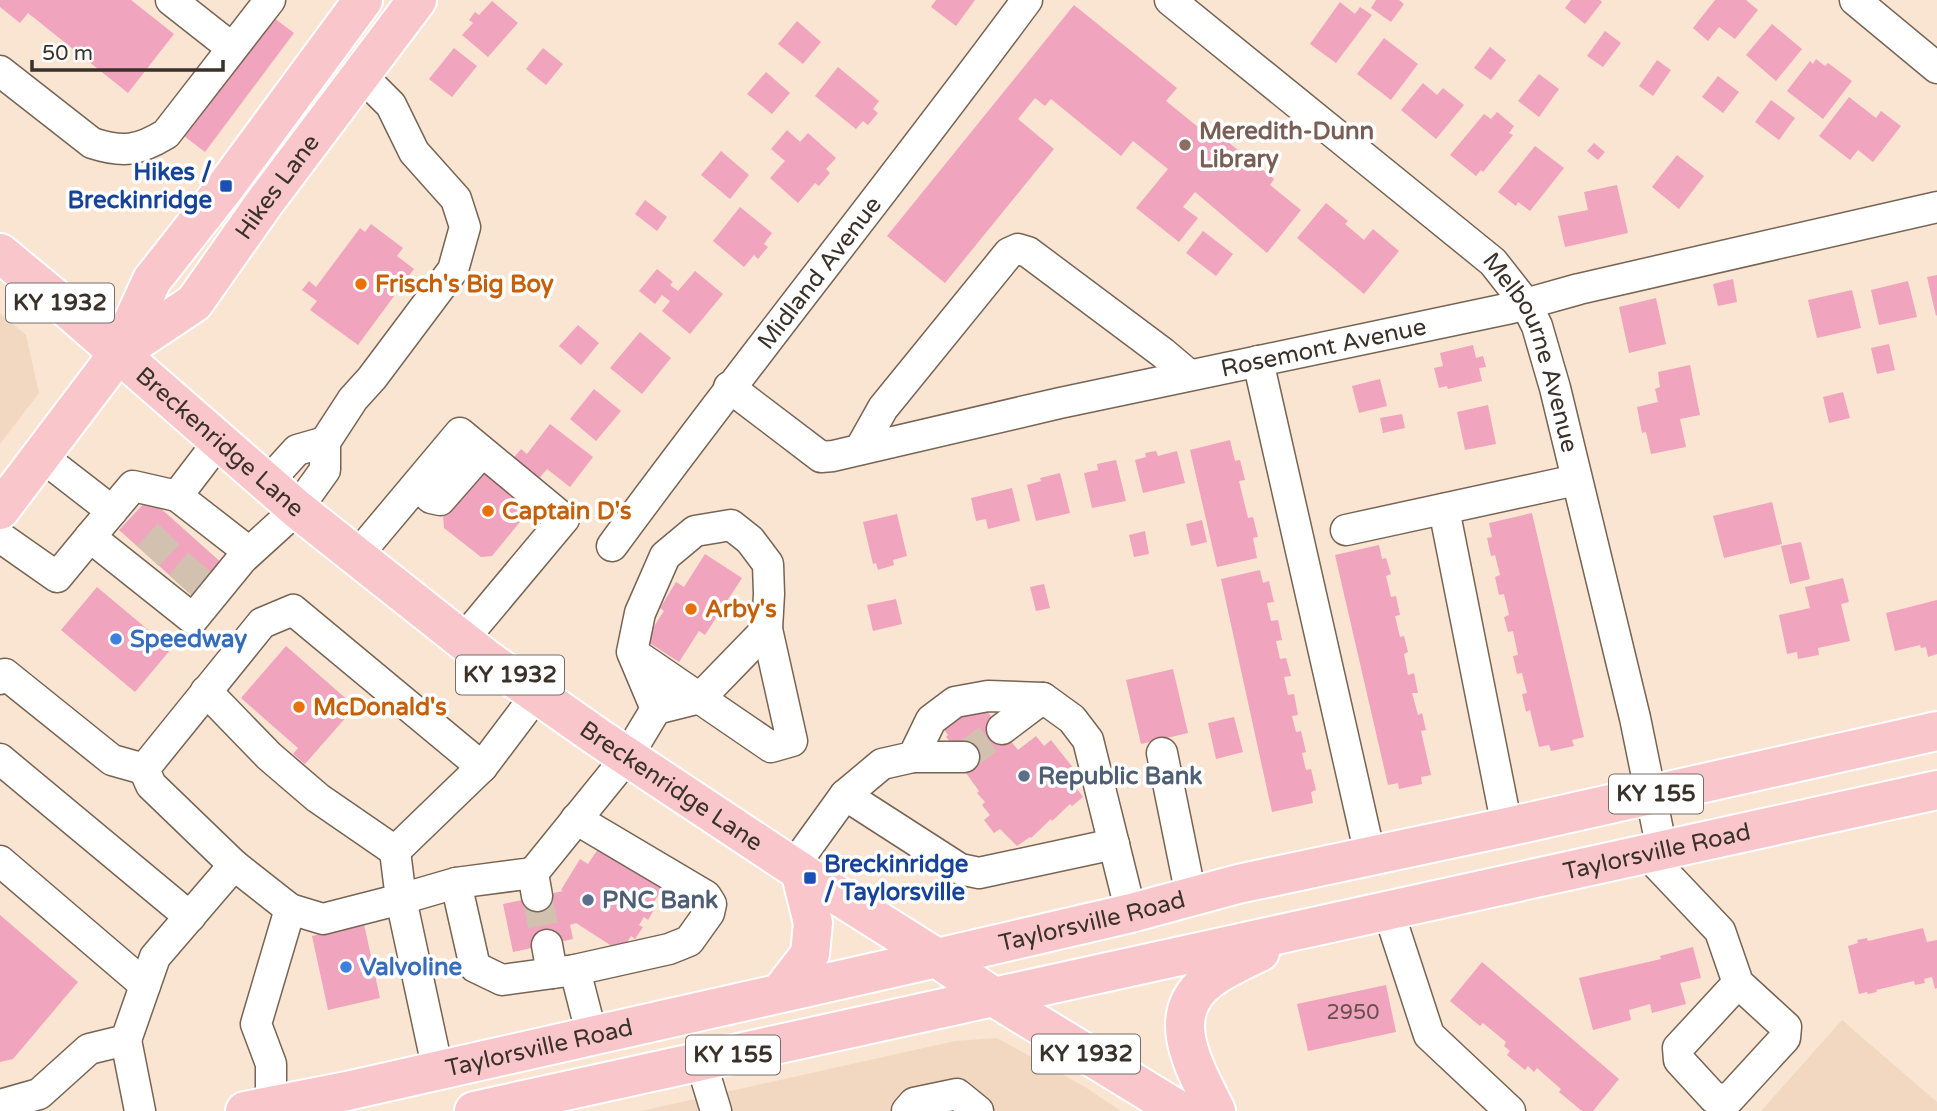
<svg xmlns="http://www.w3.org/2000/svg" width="1937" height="1111" viewBox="0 0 1937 1111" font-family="'Varela Round',sans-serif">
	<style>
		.built { fill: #f2d8c0 }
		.building { fill: #f0a4be }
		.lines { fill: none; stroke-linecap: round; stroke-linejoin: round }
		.minor-tunnel { stroke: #d3c1b0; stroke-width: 30; stroke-dasharray: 30 15; stroke-linecap: butt }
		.minor-casing { stroke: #766454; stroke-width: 33 }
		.major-casing { stroke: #fff; stroke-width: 42 }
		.minor { stroke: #fff; stroke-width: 30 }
		.major { stroke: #f9c7cb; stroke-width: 38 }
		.education-dot { fill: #8d6e63; stroke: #fff; stroke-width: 2.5 }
		.transit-dot { fill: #1a4fb4; stroke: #fff; stroke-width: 2.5 }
		.food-dot { fill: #e8710a; stroke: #fff; stroke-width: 2.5 }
		.shop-dot { fill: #3f7fe0; stroke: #fff; stroke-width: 2.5 }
		.service-dot { fill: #5c6f8a; stroke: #fff; stroke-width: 2.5 }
		.labels { text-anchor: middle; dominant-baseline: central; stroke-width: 7; stroke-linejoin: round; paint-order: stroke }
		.number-label { font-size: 21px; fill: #674e4f }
		.shield { fill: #fff; stroke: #746f6a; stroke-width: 2 }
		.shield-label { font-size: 23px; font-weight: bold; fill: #39312a }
		.education-label { font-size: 24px; font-weight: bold; fill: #785e54; stroke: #fff; text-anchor: start }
		.transit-label { font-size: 24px; font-weight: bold; fill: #164399; stroke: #fff; text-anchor: end }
		.street-label { font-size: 24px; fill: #39312a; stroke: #fff }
		.food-label { font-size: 24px; font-weight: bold; fill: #c56008; stroke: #fff; text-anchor: start }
		.shop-label { font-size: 24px; font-weight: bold; fill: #366cbe; stroke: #fff; text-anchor: start }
		.service-label { font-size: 24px; font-weight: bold; fill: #4e5e75; stroke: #fff; text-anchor: start }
	</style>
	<rect width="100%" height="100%" fill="#fae5d2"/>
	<path class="built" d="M0 313 26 335 39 393 0 444Z
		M1842 1020 1937 1102V1111H1761Z
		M997 1038 1085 1087 1121 1111H641L955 1041Z"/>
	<path class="building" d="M0 0H131L174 34 128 93 28 13 20 23 0 7Z
		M936 0H975L956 26 931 7Z
		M1376 0H1399L1404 4 1391 22 1371 8Z
		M1571 0H1600L1602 2 1585 24 1565 8Z
		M1715 0H1746L1758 10 1735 39 1719 27 1708 41 1693 28Z
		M492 1 518 23 488 57 462 35 473 23 469 20 475 12 479 15Z
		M1340 2 1355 14 1360 7 1372 15 1336 63 1310 44Z
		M1074 5 1177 88 1166 101 1198 127 1202 121 1274 179 1270 185 1301 210 1267 253 1195 192 1183 207 1198 218 1179 242 1136 208 1168 169 1133 141 1121 156 1051 99 1045 106 1035 98 1018 119 1054 149 945 283 887 236Z
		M274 18 294 33 205 152 184 136Z
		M797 21 821 42 803 64 778 44Z
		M1772 24 1802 49 1776 81 1746 55Z
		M1605 31 1621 43 1603 67 1587 56Z
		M1384 38 1418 64 1391 100 1357 74Z
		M1490 47 1506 60 1491 80 1474 68Z
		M454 48 477 66 452 97 429 79Z
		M543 48 563 64 546 85 526 69Z
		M1816 59 1825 66 1828 63 1852 81 1823 119 1787 91 1810 61 1813 64Z
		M1657 60 1671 70 1653 96 1639 86Z
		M838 67 879 101 873 109 878 113 868 125 863 121 856 129 815 96Z
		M766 72 790 93 772 114 747 94Z
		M1539 74 1559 89 1539 117 1518 101Z
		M1718 76 1739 92 1723 113 1702 97Z
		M1423 83 1437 95 1443 88 1464 105 1436 139 1401 110Z
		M1849 97 1876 118 1881 111 1901 126 1873 162 1858 150 1850 160 1819 136Z
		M1771 100 1795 118 1779 140 1755 122Z
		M1497 112 1514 126 1509 133 1513 135 1483 172 1481 170 1476 176 1450 155 1484 114 1491 119Z
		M787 130 800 142 808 133 836 158 826 169 830 173 819 186 815 183 798 203 770 178 785 161 771 149Z
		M1594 143 1605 152 1598 160 1587 151Z
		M1535 146 1564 168 1530 211 1518 202 1516 206 1498 192Z
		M721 151 749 175 730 199 701 175Z
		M1677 155 1704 176 1679 209 1652 187Z
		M1617 185 1628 233 1565 247 1558 216 1588 210 1584 192Z
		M645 200 667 217 657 231 635 214Z
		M1326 203 1348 221 1345 224 1364 240 1373 229 1399 251 1364 294 1297 238Z
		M740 207 772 233 764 244 768 247 758 259 754 255 744 267 713 241Z
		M371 224 403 248 397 256 414 269 358 345 310 310 317 301 302 290 309 281 316 287 360 228 365 232Z
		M1203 231 1233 254 1216 276 1186 253Z
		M657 269 673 282 670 285 678 291 695 271 723 294 690 334 662 311 670 301 662 295 655 304 639 291Z
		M1937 275V315L1936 316 1927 277Z
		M1733 279 1737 302 1718 306 1713 284Z
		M1908 281 1917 317 1879 325 1871 290Z
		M1852 290 1861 328 1817 338 1808 300Z
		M1656 298 1666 344 1629 353 1619 307Z
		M578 325 599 343 581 365 559 346Z
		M640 332 671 358 642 394 610 368Z
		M1889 344 1895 370 1877 374 1871 348Z
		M1473 345 1476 358 1483 356 1486 367 1479 368 1482 381 1448 389 1447 386 1439 388 1434 368 1443 366 1440 353Z
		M1690 365 1700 415 1680 419 1686 447 1651 454 1646 432 1642 433 1637 407 1658 402 1655 389 1660 387 1658 372Z
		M1380 379 1387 406 1359 413 1352 386Z
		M594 389 621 411 596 441 570 419Z
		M1843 392 1850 418 1829 423 1823 397Z
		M1488 405 1496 444 1465 450 1457 412Z
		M1402 414 1405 428 1383 433 1380 418Z
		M550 424 593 457 570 487 547 469 537 481 511 461 521 449 527 454Z
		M1230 440 1235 461 1240 460 1245 480 1239 481 1248 518 1253 517 1258 537 1253 538 1257 558 1217 567 1190 450Z
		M1156 451 1158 456 1177 451 1185 483 1143 493 1135 460 1146 457 1145 453Z
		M1116 460 1126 501 1092 508 1084 473 1098 470 1097 464Z
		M483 466 533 506 492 556 481 557 444 528 443 515Z
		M1060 473 1070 513 1036 521 1027 485 1041 481 1040 478Z
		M1012 488 1020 521 988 529 986 519 976 521 971 498Z
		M149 498 224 565 195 598 119 530Z
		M1772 502 1782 544 1724 558 1713 516Z
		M1532 513 1584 737 1572 740 1574 746 1551 751 1549 745 1539 747 1530 710 1526 712 1522 694 1527 693 1522 673 1517 674 1513 656 1518 655 1513 631 1508 632 1504 617 1509 615 1504 594 1499 595 1495 577 1500 575 1495 555 1491 556 1487 538 1492 537 1489 523Z
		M897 514 907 556 893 560 894 565 878 570 876 563 873 564 863 522Z
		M1202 520 1207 542 1191 546 1186 524Z
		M1145 531 1149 554 1134 557 1129 535Z
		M1801 542 1810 579 1790 584 1781 546Z
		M1379 545 1382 559 1386 558 1391 574 1386 576 1391 597 1396 596 1400 615 1395 616 1400 637 1404 636 1408 652 1404 654 1408 675 1414 673 1418 693H1412L1418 715 1422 713 1426 730 1421 731 1431 775 1421 777 1422 784 1399 789 1398 783 1388 785 1335 555Z
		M705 554 742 578 705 635 699 631 679 662 645 640 664 611 660 608 676 582 684 587Z
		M1260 570 1263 583 1269 581 1274 602 1267 603 1271 621 1278 620 1282 640 1276 641 1280 659 1286 658 1291 676 1284 677 1288 695 1294 694 1298 715 1292 716 1296 732 1301 731 1306 752 1302 753 1306 770 1311 769 1316 790 1311 792 1313 803 1272 812 1221 579Z
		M1843 578 1849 602 1841 604 1850 641 1818 648 1819 655 1798 659 1797 652 1787 654 1779 615 1810 608 1805 587Z
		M1044 584 1050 608 1036 611 1030 587Z
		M97 587 171 649 135 692 61 630Z
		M896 599 902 624 873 631 867 605Z
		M1937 600V654L1928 657 1926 647 1921 648 1920 645 1895 651 1886 613Z
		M286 646 351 703 344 711 348 715 305 764 293 754 298 748 241 698Z
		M1173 669 1188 733 1141 744 1126 680Z
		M961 704 971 715 983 706 1018 750 1036 736 1044 746 1051 740 1082 779 1074 785 1083 797 1072 806 1070 804 1052 821 1051 819 1031 838 1030 837 1017 846 1000 829 994 833 984 820 990 815 982 805 985 802 977 793 979 791 966 773 973 767 946 737 948 735 938 722Z
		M1234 717 1243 752 1216 759 1208 723Z
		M598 849 662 889 652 905 655 908 648 920 644 917 639 925 643 927 635 939 631 936 621 952 576 923 570 925 573 939 513 952 503 904 563 891 561 890 580 859 588 864Z
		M0 915 78 982 13 1059 0 1062Z
		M364 924 380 998 328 1010 312 936Z
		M1923 928 1927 942 1937 940V988L1935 989 1932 977 1924 979 1925 983 1915 985 1914 981 1876 990 1877 992 1868 994 1867 992 1859 994 1848 946 1858 943 1857 940 1867 938 1868 941Z
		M1693 947 1701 978 1680 983 1686 1004 1652 1013 1650 1004 1629 1010 1631 1020 1593 1030 1579 978 1661 959 1660 956Z
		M1482 962 1619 1079 1593 1111H1582L1559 1092 1561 1089 1537 1068 1534 1072 1528 1066 1525 1070 1507 1055 1510 1051 1504 1046 1506 1042 1483 1023 1480 1026 1450 1001Z
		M1386 985 1396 1032 1308 1051 1297 1004Z"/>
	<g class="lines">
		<path class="minor-tunnel" d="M148 556 178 524
			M180 585 209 552
			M964 757 1002 729
			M537 896 547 945"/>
		<defs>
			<g id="minor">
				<path d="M171 0 232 48"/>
				<path id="s1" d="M1170 0 1493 262 1526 304 1537 326 1555 388 1635 718 1662 850"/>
				<path d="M1855 0 1937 68"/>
				<path d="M0 71 92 143C123 153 138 151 166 134L270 0"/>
				<path d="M1258 361 1370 855"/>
				<path id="s2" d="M729 387 821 457 833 456 1060 403 1511 308 1579 289 1937 207"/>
				<path d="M860 449 883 408 1009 253 1018 249 1028 252 1163 353 1189 375"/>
				<path d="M41 456 112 511"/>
				<path d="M267 483 297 450 325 442"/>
				<path d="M417 485 431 498 440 500 482 452"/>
				<path d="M177 496 249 552"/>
				<path d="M1444 509 1507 827"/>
				<path d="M1346 530 1576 480"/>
				<path d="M0 537 57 577 90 537 193 619 242 559 297 509 325 470V442L353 399 372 378 453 270 465 227 456 199 414 152 391 105 361 75"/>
				<path d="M90 537 133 486 177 496 219 441"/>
				<path id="s3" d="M612 546C747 362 891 184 1027 0"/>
				<path d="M356 557 460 433 564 519 462 641"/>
				<path d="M632 652 771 747 792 741 767 629 769 594 768 564 750 540 731 525 695 531 665 556 640 613 632 652 656 709"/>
				<path d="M0 679 5 674 112 760 144 769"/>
				<path d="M1002 729 1043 698"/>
				<path d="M1162 753 1191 896"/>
				<path d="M913 757H964"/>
				<path d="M0 759 190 917"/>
				<path d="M845 795 882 764 913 757 931 720 955 702 988 696 1043 698 1072 719 1088 740 1131 913"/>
				<path d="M395 851 482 767 537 694"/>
				<path d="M1646 853 1720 931 1738 983 1786 1027 1785 1038 1729 1099 1714 1098 1679 1060 1678 1048 1738 983"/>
				<path d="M0 861 145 985"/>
				<path d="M234 865 151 785 144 769 262 623 293 610 482 767"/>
				<path d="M793 867 845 795 960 869 979 873 1114 844"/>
				<path d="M456 883 475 967 502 980 575 970 669 949 689 941 709 913 711 904 706 896 576 819"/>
				<path d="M537 896 533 873 627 757 656 709 700 698 767 629"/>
				<path d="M1388 910 1429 1035 1510 1111"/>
				<path d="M547 945 552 973"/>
				<path d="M575 970 592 1036"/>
				<path d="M126 1040 140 1111"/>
				<path d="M701 1062 716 1111"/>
				<path d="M438 1071 401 899 456 883 533 873"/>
				<path d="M0 1105 39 1094 89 1049 126 1040 155 957 234 865 290 909 323 919 401 899 395 851 318 798 269 756 206 691"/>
				<path d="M271 1106V1064L256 1024 290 909"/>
				<path d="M907 1111 914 1103 957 1094 978 1111"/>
			</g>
			<g id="major">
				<path id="s4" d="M0 253 69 310 297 509 485 658 599 738 810 878 937 958 992 996 1180 1111"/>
				<path id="s5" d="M119 353 194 303 265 202 417 0"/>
				<path d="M0 510 118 354 152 280 226 186 363 0"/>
				<path d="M780 993 810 954 813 923 800 871"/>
				<path id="s6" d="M245 1111 347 1091 937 958 1131 913 1238 884 1507 827 1937 731"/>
				<path id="s7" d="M474 1111 1937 790"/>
				<path d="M1216 1111C1194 1066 1159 1011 1216 975 1230 966 1245 959 1260 952"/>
			</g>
		</defs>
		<use href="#minor" class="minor-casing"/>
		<use href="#major" class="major-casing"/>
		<use href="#minor" class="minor"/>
		<use href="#major" class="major"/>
	</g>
	<circle class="education-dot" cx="1185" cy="145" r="7"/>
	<g class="transit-dot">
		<rect x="219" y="179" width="14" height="14" rx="3.5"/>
		<rect x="803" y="871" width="14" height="14" rx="3.5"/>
	</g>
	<g class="food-dot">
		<circle cx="361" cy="284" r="7"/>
		<circle cx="488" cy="511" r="7"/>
		<circle cx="691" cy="609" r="7"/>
		<circle cx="299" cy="707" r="7"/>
	</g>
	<g class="shop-dot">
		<circle cx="116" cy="639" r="7"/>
		<circle cx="346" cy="967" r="7"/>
	</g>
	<g class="service-dot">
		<circle cx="1024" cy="776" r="7"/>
		<circle cx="588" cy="900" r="7"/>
	</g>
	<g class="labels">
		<g class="number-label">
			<text x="1353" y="1012">2950</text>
		</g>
		<g class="shield">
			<rect x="6" y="283.5" width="108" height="39" rx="5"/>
			<rect x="456" y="655.5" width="108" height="39" rx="5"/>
			<rect x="1609" y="774.5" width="94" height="39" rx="5"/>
			<rect x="1032" y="1034.5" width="108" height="39" rx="5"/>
			<rect x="686" y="1035.5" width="94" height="39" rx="5"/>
		</g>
		<g class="shield-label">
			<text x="60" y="303">KY 1932</text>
			<text x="510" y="675">KY 1932</text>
			<text x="1656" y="794">KY 155</text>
			<text x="1086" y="1054">KY 1932</text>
			<text x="733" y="1055">KY 155</text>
		</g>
		<g class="education-label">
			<text x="1199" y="131">Meredith-Dunn<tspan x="1199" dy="28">Library</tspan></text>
		</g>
		<g class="transit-label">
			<text x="212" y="172">Hikes /<tspan x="212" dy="28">Breckinridge</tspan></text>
			<text x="824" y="864" text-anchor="start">Breckinridge<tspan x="824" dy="28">/ Taylorsville</tspan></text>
		</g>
		<g class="street-label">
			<text stroke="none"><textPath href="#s5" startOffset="233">Hikes Lane</textPath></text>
			<text stroke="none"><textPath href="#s3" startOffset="343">Midland Avenue</textPath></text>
			<text stroke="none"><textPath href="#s2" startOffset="630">Rosemont Avenue</textPath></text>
			<text stroke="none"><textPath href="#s1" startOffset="516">Melbourne Avenue</textPath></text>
			<text stroke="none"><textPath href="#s4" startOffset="290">Breckenridge Lane</textPath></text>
			<text stroke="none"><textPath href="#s4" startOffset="858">Breckenridge Lane</textPath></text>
			<text stroke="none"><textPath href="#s7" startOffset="1211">Taylorsville Road</textPath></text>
			<text stroke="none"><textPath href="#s6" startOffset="868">Taylorsville Road</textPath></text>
			<text stroke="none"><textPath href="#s6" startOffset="301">Taylorsville Road</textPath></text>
		</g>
		<g class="food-label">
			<text x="375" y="284">Frisch's Big Boy</text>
			<text x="502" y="511">Captain D's</text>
			<text x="705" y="609">Arby's</text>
			<text x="313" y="707">McDonald's</text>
		</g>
		<g class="shop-label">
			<text x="130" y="639">Speedway</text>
			<text x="360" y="967">Valvoline</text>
		</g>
		<g class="service-label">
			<text x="1038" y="776">Republic Bank</text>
			<text x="602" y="900">PNC Bank</text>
		</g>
	</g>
	<path d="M32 60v10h191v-10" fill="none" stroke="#39312a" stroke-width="3.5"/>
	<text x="42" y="60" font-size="21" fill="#39312a" stroke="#ffffff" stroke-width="5" paint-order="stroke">50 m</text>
</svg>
